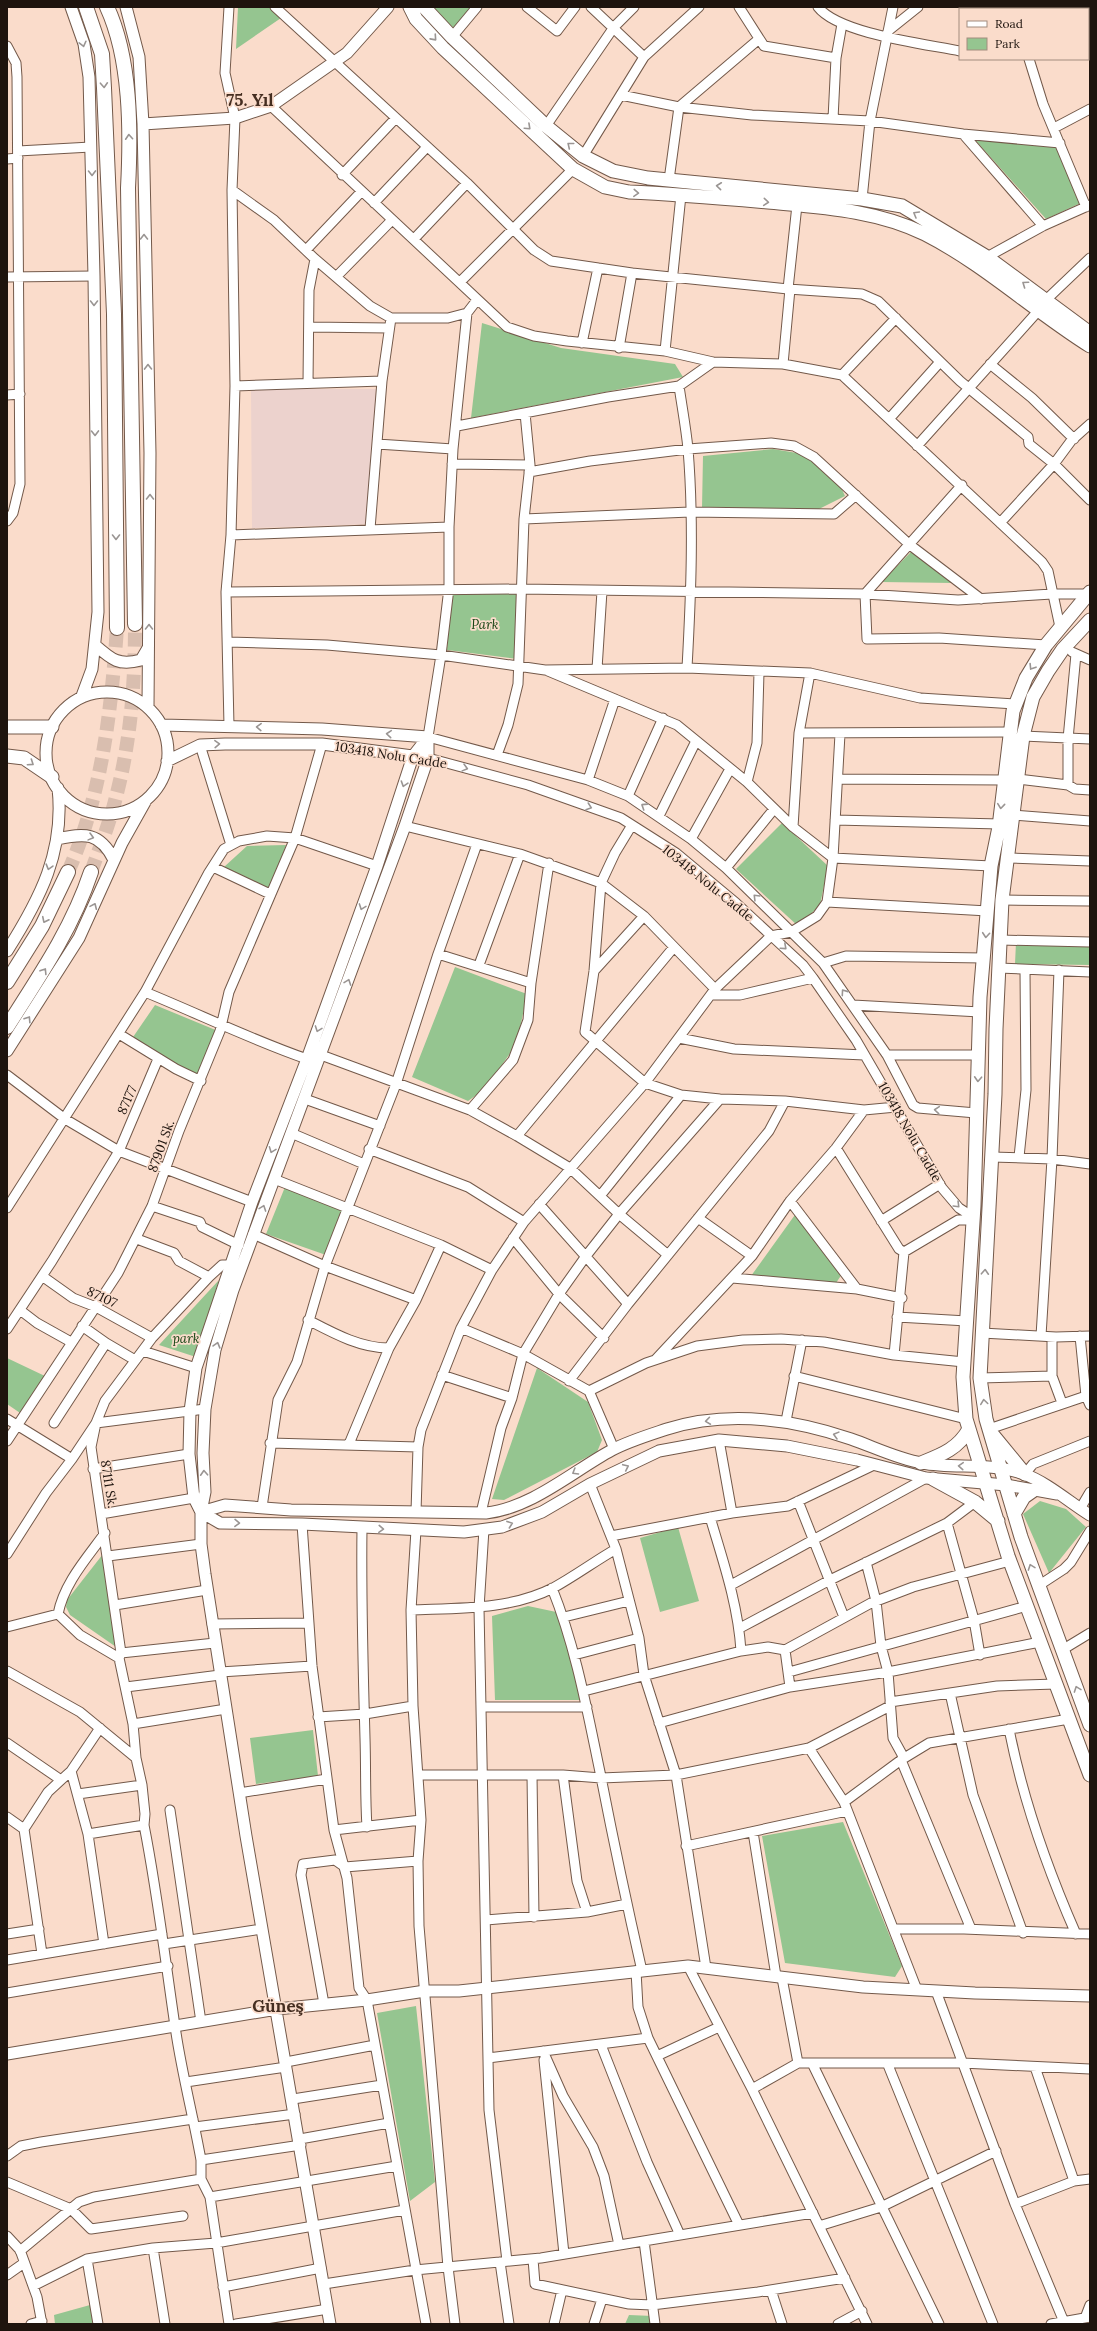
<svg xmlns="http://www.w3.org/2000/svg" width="1097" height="2331" viewBox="0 0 1097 2331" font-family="Lora,serif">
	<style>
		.education { fill: #ecd2cd }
		.green { fill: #95c590 }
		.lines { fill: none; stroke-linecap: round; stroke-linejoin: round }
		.primary-tunnel { stroke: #d9beaf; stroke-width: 14; stroke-dasharray: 14 7; stroke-linecap: butt }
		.minor-casing { stroke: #73594a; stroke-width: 11 }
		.tertiary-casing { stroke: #73594a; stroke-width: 13 }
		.secondary-casing { stroke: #73594a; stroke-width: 15 }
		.primary-casing { stroke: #73594a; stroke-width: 16 }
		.minor { stroke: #fff; stroke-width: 9 }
		.tertiary { stroke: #fff; stroke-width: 11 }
		.secondary { stroke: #fff; stroke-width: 13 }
		.primary { stroke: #fff; stroke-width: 14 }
		.oneway { stroke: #9a9593 }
		.labels { text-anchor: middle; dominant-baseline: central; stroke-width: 3.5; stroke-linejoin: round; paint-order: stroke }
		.park-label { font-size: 13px; font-style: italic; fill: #164413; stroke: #fadccb }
		.street-label { font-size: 13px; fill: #1e140e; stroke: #fadccb }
		.district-label { font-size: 17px; font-weight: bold; fill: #452e21; stroke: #fadccb }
	</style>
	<rect width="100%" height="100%" fill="#fadccb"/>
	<path class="education" d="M251 389H381L371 524 252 528Z"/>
	<path class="green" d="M238 7H269L281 18 236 49Z
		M429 7H473L455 29Z
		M980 139 1060 146 1083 202 1046 219 976 141Z
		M482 323 561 348 675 364 683 377 471 418Z
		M773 449 803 454 839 483 845 496 819 509 702 508 703 456Z
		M912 551 953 583 881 582Z
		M451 592 518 593 517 659 447 650Z
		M782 823 828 866 820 905 798 926 736 869Z
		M286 845 269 892 224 867 247 846Z
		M1016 942 1090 944V965L1015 964Z
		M455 967 527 994 517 1043 486 1088 468 1101 412 1077Z
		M155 1005 218 1031 200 1077 131 1040Z
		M285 1187 343 1210 326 1255 266 1234Z
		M797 1212 842 1274 836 1283 751 1276Z
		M219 1280 196 1357 159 1345Z
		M7 1358 47 1377 23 1415 7 1404Z
		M537 1368 588 1402 602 1440 597 1452 504 1500 492 1499Z
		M1040 1501 1066 1509 1086 1527 1049 1573 1023 1514Z
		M678 1527 699 1601 660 1612 640 1538Z
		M103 1554 119 1649 70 1615 66 1607 67 1600Z
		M528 1606 561 1613 582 1700H495L492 1616Z
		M313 1730 318 1776 256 1784 250 1738Z
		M843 1822 902 1966 895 1977 785 1963 762 1836Z
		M416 2006 435 2182 410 2201 377 2013Z
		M90 2305 94 2324H55L54 2315Z
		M629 2315 653 2316 654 2324H625Z"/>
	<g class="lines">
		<path class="primary-tunnel" d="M68 872C102 795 111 712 117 628
			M91 872C100 847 110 822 116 797 131 740 135 682 135 624"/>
		<defs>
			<path id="minor" d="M229 7 225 73 235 118 232 190 235 386 231 535 226 592 229 726
				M275 7 467 183 534 250 551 261 632 273 788 289 862 294 878 301 960 381 1028 437 1029 444 1054 464 1090 500
				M527 7 557 31 575 7
				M591 7 644 57
				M739 7 764 46 836 58
				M818 7C839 34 926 44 960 51
				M1035 9V7
				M1088 15 1090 14
				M888 31 918 7
				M452 37 477 7
				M7 46 16 63 17 77 20 484 13 513 7 521
				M1029 59 1043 104 1086 207
				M621 95 679 107 752 115 870 121 963 134 1060 143
				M271 106 507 327 534 336 567 341 665 351 713 362 783 364 842 375 1042 562 1048 571 1060 627
				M833 119 836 58 842 24
				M546 126 614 27 634 7
				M1054 128 1090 109
				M963 134 1043 226
				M18 151 91 147
				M583 156 644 57 699 7
				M7 159 18 158
				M342 175 395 119
				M669 180 679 107 759 39
				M232 190 274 220 315 259 370 306 391 318H448L467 313 477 300
				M862 199 870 121 893 7
				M374 203 427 147
				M414 239 467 183
				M306 250 361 192
				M987 257 1043 226 1090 205
				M7 277 94 276
				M336 277 392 220
				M460 282 573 169
				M788 289 797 205
				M1047 299 1090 258
				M467 313 453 449 449 527V588L441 655 428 737 588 780 628 796 691 839 726 868 823 963 887 1055 913 1105 918 1108 976 1113
				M309 327 389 328
				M582 343 598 268
				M619 348 632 273
				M665 351 681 195
				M783 364 790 289
				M990 364 1032 398 1074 439
				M842 375 896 318
				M308 383 309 290 315 259
				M235 386 382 381
				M679 386C682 407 686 428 688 449 694 522 691 595 687 668
				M7 395 20 394
				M889 419 940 362
				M457 426 608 397 679 386 713 362
				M377 444 453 449
				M917 446 1039 310
				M452 464 530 465
				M529 472 590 461 688 449 771 443 794 446 814 457 910 545 981 599
				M962 485 865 594 867 639 939 638 1046 645
				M524 519 690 512 834 514 856 495
				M1000 523 1054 464 1071 441 1090 424
				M370 529 382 381 391 318
				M231 535 449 527
				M226 592 521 589 865 594 958 600 1052 594H1090
				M228 642 327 645 441 655 545 670 687 668 810 673 920 698 1015 704
				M1072 652 1090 660
				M597 669 602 591
				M548 671 677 725 747 782 793 827 833 858 991 866
				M799 733 1010 732
				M1023 736 1090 739
				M200 745 231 845
				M497 755 508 725 518 684 524 519 530 465 525 413
				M428 758 528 785 621 818 676 853 736 903 803 965 813 978 856 1040 942 1188 959 1208 973 1217
				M838 779 1004 780
				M1018 779 1068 785 1075 789 1090 790
				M588 780 615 699
				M747 782 757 743 759 672
				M1068 785V739L1076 654
				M628 796 663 718
				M1013 815 1090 821
				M659 816 696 741
				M835 820 1000 824
				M632 825 615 853 601 883 594 971 585 1032 645 1083 681 1095 720 1099 785 1101 864 1110 896 1107
				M405 826 520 854 601 883 644 916 715 989
				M793 827 799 733 810 673
				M691 839 730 769
				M1008 858 1090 861
				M213 867 270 894
				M726 868 774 809
				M1002 900 1090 901
				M827 902 988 911
				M1001 940 1090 942
				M438 954 531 983
				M823 963 846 956 984 958
				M479 965 520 854
				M998 968 1090 972
				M594 971 644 916
				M145 992C199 1014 252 1040 307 1059
				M712 995H740L813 978
				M853 1005 980 1012
				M119 1034 176 1069 201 1081
				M679 1038 734 1049 864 1055
				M321 1055 470 1110 517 1136 570 1168 619 1214 668 1255
				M887 1055H979
				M7 1075 65 1119 119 1151 252 1202
				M305 1099 380 1126
				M470 1110 513 1060 528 1020 531 983 549 863
				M291 1133 364 1164
				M517 1136 674 947
				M836 1148 899 1249 904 1252 894 1355
				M369 1149 468 1187 524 1222
				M992 1157 1052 1159 1090 1164
				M1019 1157 1026 1090 1025 970
				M274 1179 441 1245 492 1270
				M600 1196 681 1095
				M790 1201 857 1289
				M539 1204 628 1304
				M152 1206 200 1222 202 1227 239 1245
				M7 1208 145 992 208 874 224 849 239 841 267 836 295 838 377 866
				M698 1218 752 1256
				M881 1221 940 1184
				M253 1234 325 1266 416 1300
				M513 1238 559 1294 604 1338
				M137 1239 174 1253 179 1261 209 1277
				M904 1252 958 1220H973
				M42 1276 73 1298 96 1307 152 1338
				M732 1278 857 1289 902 1298
				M20 1310 37 1323 71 1342
				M897 1317 967 1321
				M308 1320C333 1333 360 1348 389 1348
				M461 1328 523 1354 589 1391 614 1449
				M7 1329 52 1261 119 1151 158 1059
				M982 1333 1056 1337 1090 1336
				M1041 1336 1052 1159 1059 970
				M1080 1336 1086 1396 1090 1405
				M1052 1337V1376L1062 1403
				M106 1343 135 1360
				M143 1351 196 1368
				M656 1359 752 1256 790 1201 836 1148 864 1110
				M442 1375 512 1398
				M794 1376 966 1419
				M980 1378 1052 1376
				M569 1381 628 1304 769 1131 785 1101
				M589 1391 646 1363 697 1346 743 1340 781 1339 824 1342 894 1355 964 1362
				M7 1419 72 1459
				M786 1421 802 1340
				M54 1423 106 1343 82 1326
				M989 1429 1086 1396
				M719 1440 732 1513
				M7 1441 118 1273 152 1206 179 1131 220 1031 229 992 295 838 322 744
				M270 1443 418 1447
				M349 1444 389 1348 416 1300 441 1245
				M93 1469 189 1454
				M1025 1474 1033 1464 1090 1441
				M590 1484 616 1549 639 1638 644 1675 676 1775 706 1968
				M798 1501 844 1617
				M262 1507 278 1400 297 1362 325 1266 396 1084 438 954 477 844
				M1080 1509 1090 1492
				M416 1512 418 1447 421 1430 461 1328 492 1270 524 1222 645 1083 715 989 771 936 791 932 817 916 827 902 833 858 840 734
				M481 1513 501 1428 512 1398 523 1354 559 1294 586 1256 619 1214 720 1099
				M101 1514 194 1498
				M710 1517C723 1561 738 1604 741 1651
				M947 1523 974 1620 980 1655
				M302 1524 312 1666 334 1830 347 1878 359 1988 367 2000 426 2324
				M362 1528C361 1598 363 1668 365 1738 366 1768 365 1797 367 1827
				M484 1529 479 1608 489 2110 507 2261
				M416 1530 411 1610 413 1706 421 1820 418 1861 419 1926 448 2267 455 2324
				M105 1533C87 1558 64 1583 58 1614L80 1635 119 1658
				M611 1536 732 1513 788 1506 874 1465
				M7 1554 46 1493 72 1459 96 1423 205 1409
				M108 1556 201 1544
				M866 1562 876 1601 881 1646 888 1672 893 1738 904 1758
				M731 1585 926 1478
				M1038 1586 1064 1569 1071 1562 1090 1531
				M552 1588C576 1648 587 1710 600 1772 613 1839 627 1905 642 1971
				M115 1605 207 1590
				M411 1610C458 1608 510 1610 553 1588 575 1576 595 1561 616 1549
				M564 1617 629 1601
				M212 1624 308 1623
				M7 1627 58 1614
				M740 1628 830 1580 947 1523 975 1502
				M785 1650 871 1603 913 1587 1010 1561
				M1062 1650 1090 1633
				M121 1653 215 1643
				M574 1655 639 1638
				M7 1671 80 1712 136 1758
				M220 1672 312 1666
				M789 1672 1027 1606
				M126 1687 220 1675
				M584 1691 741 1651 768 1647 785 1650 790 1687 888 1672 1040 1642
				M950 1693 973 1795 1023 1933
				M890 1702 997 1686 1056 1684
				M481 1707H587
				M318 1717 365 1714 413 1706
				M659 1723 790 1687
				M133 1724 226 1709
				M1009 1729C1023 1800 1047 1868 1076 1934
				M7 1743 61 1780 71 1771 88 1834 104 1944
				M809 1748 844 1802 917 1990
				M901 1760 971 1929
				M71 1771 100 1728
				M418 1775H563L601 1778 676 1775 809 1748 890 1706
				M532 1775 534 1917
				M563 1775 577 1881 587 1912
				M239 1793 327 1779
				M78 1794 142 1785
				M844 1802 901 1760 929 1743 1069 1719
				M170 1810 201 2022
				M7 1817 24 1829
				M334 1830 421 1820
				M753 1832 776 1976
				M88 1834 144 1825
				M686 1846 847 1811
				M486 1920 587 1912 627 1904
				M894 1929H964L1090 1934
				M7 1934 39 1929
				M164 1944 262 1929
				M42 1954 24 1829 48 1792 61 1780
				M7 1960 162 1934
				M688 1966 752 2089 867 2324
				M636 1971 638 2007 648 2038
				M782 1978 798 2063
				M936 1991 1015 2204 1064 2322
				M7 1993 168 1966
				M324 2004 301 1875 303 1864 335 1860 345 1867 418 1861
				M601 2045 647 2162 680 2235
				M543 2051 563 2096 593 2147 604 2176 619 2245
				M657 2056 719 2027
				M488 2058 648 2038 739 2225
				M544 2060 564 2254
				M286 2062 375 2045
				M812 2063 939 2324
				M888 2065 993 2324
				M1035 2067 1074 2181
				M186 2082 286 2067
				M752 2089 798 2063H962L1090 2069
				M293 2099 382 2085
				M195 2127 295 2114
				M300 2139 389 2123
				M7 2156 21 2146 41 2142 193 2119
				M201 2160 301 2145
				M7 2182 71 2209 91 2229 183 2216
				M210 2197 397 2166
				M1015 2204 1074 2181 1090 2179
				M819 2226 881 2207 996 2151
				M7 2236 20 2250 37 2297 42 2324
				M644 2241 655 2324
				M153 2248 165 2324
				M20 2251 79 2202 94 2197 201 2179
				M87 2259 98 2324
				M533 2259 535 2284 629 2304 652 2305 758 2292 845 2278
				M500 2262 509 2324
				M7 2275 24 2263
				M324 2284 415 2270 541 2258 813 2213
				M33 2286 87 2259 153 2248 216 2243 405 2210
				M223 2287 321 2268
				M771 2290 782 2324
				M1085 2318 1090 2305
				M31 2324 42 2321
				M229 2324 210 2197 201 2179V2160C193 2115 181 2070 175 2026 165 1958 157 1891 144 1825L145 1814 142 1785 136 1758 133 1724 119 1658 121 1653 91 1447 96 1423 105 1401 152 1338 209 1277 222 1265H232
				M236 2324 328 2309
				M554 2324 562 2290
				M594 2324 602 2299
				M838 2324 862 2311
				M1051 2324 1090 2317"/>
			<path id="tertiary" d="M71 7 84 44 89 77 94 276 98 612 92 669 82 696
				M126 7 139 57 143 124 150 453 148 708
				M143 124 235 118 271 106 347 53 388 7
				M95 645C112 660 119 666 141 660L148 648
				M46 753a61 61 0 1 1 122 0a61 61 0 1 1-122 0Z
				M161 725 322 729 428 737
				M428 737 413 756 377 866 307 1059 252 1202 196 1368 190 1411 189 1454 194 1498 201 1512 220 1523 302 1524 464 1532 502 1527 542 1512 590 1484 659 1451 719 1440 787 1446 857 1460 926 1478 1006 1485 1057 1494
				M167 761 200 745 225 744H322L420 757
				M57 839C85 833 100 832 114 860
				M7 951C40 899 65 851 58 788
				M7 1051 79 938 122 843 145 802
				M201 1512 225 1505 291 1510 486 1513C532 1508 573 1471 612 1450 629 1441 649 1435 667 1429 728 1410 792 1419 851 1439 874 1447 898 1459 922 1463 955 1469 992 1462 1024 1474 1048 1483 1069 1502 1090 1515
				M7 2054 277 2009 367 2000 425 1991H459L688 1966 863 1987 975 1993 1090 1996
				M330 2324 246 1836 205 1574 201 1544V1512L205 1492 203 1453 205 1409 215 1350 233 1290 405 826 428 758V737"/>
			<path id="secondary" d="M410 7 416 19 443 48 573 169 605 187 629 192C676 194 722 198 768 202 820 207 877 210 925 234 984 264 1034 311 1090 346
				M424 7 452 37 546 126 583 156 613 171 648 178 862 199 902 206 987 257 1090 333
				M1090 592 1046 645 1026 678 1013 711 999 827 991 866 980 997 974 1206 963 1377 966 1419 1008 1556 1090 1775
				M1090 620 1063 649 1048 671 1033 697 1023 736 1002 900 996 1029 995 1094 980 1378 986 1419 1021 1537 1090 1725
				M7 727H52
				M7 756 24 758 52 777
				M993 1435 1025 1474
				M921 1463C941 1455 958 1449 969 1429
				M933 1479 975 1502 998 1521
				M1014 1514 1024 1497 1034 1490"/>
			<path id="primary" d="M86 7 102 54 104 88 114 314 117 628
				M107 7C131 59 131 131 128 188L135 624
				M7 982 42 926 68 872
				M7 1027C39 977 72 929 91 872"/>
		</defs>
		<use href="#minor" class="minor-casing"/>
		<use href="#tertiary" class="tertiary-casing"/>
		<use href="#secondary" class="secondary-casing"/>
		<use href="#primary" class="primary-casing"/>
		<use href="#minor" class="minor"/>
		<use href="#tertiary" class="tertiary"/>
		<use href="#secondary" class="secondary"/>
		<use href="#primary" class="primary"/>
	</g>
	<defs><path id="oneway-chevron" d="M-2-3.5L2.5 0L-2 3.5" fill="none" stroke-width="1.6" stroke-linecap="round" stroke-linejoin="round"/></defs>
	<g class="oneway">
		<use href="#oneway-chevron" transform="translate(434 38) rotate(48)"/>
		<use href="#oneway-chevron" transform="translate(83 44) rotate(76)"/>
		<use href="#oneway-chevron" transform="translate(104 85) rotate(87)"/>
		<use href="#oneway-chevron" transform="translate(528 127) rotate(43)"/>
		<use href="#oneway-chevron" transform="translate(129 137) rotate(-94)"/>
		<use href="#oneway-chevron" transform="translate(570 145) rotate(-141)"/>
		<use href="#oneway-chevron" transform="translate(92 173) rotate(89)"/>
		<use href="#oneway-chevron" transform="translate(719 186) rotate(-174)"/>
		<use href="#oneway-chevron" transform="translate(636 193) rotate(3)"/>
		<use href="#oneway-chevron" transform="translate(766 202) rotate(5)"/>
		<use href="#oneway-chevron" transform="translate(916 214) rotate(-150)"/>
		<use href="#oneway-chevron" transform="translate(144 237) rotate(-90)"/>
		<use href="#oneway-chevron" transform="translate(1025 284) rotate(-145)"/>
		<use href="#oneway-chevron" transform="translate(94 303) rotate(90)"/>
		<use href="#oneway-chevron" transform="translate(148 367) rotate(-91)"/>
		<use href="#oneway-chevron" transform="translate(95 433) rotate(89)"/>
		<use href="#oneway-chevron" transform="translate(150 497) rotate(-90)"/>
		<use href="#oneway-chevron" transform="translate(116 537) rotate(90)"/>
		<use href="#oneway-chevron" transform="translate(149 627) rotate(-90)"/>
		<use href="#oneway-chevron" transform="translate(1032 667) rotate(122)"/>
		<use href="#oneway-chevron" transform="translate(259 727) rotate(-178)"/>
		<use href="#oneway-chevron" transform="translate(389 734) rotate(-175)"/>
		<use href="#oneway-chevron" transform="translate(217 744) rotate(-2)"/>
		<use href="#oneway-chevron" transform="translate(31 763) rotate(34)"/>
		<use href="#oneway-chevron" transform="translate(465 768) rotate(15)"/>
		<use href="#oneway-chevron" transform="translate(404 784) rotate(108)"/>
		<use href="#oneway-chevron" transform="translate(644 806) rotate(-147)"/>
		<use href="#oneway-chevron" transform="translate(1001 806) rotate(96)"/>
		<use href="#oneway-chevron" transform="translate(589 807) rotate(19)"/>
		<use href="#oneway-chevron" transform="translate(91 837) rotate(15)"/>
		<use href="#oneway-chevron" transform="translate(49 867) rotate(106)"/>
		<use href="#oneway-chevron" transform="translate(756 897) rotate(-135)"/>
		<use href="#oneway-chevron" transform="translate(94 906) rotate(-66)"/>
		<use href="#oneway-chevron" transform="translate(362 907) rotate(110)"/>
		<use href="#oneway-chevron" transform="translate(45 920) rotate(116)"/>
		<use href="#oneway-chevron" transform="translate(986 935) rotate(95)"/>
		<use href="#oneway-chevron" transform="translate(784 947) rotate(42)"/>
		<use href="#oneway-chevron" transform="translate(44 971) rotate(-58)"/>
		<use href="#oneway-chevron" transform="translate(348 982) rotate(-70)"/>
		<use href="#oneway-chevron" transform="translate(844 992) rotate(-125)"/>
		<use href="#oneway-chevron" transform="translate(28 1019) rotate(-57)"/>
		<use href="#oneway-chevron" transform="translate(318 1029) rotate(110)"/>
		<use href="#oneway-chevron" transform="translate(978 1079) rotate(93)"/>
		<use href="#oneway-chevron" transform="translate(937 1110) rotate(-175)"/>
		<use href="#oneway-chevron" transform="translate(272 1150) rotate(111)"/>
		<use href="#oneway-chevron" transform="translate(957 1205) rotate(45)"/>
		<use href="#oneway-chevron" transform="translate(263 1208) rotate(-70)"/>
		<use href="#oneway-chevron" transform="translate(985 1272) rotate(-87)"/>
		<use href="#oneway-chevron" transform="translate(217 1345) rotate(-74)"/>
		<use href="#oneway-chevron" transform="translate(984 1402) rotate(-98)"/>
		<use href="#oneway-chevron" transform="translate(708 1421) rotate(172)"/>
		<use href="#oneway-chevron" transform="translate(836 1435) rotate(-165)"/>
		<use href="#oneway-chevron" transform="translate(961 1466) rotate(-176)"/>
		<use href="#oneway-chevron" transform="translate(626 1467) rotate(-25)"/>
		<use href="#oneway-chevron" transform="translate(575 1472) rotate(149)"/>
		<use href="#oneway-chevron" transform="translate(204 1473) rotate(-93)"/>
		<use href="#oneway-chevron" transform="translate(237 1523) rotate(1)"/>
		<use href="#oneway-chevron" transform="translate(510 1524) rotate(-20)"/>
		<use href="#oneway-chevron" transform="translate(381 1529) rotate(3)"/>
		<use href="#oneway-chevron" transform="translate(1031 1567) rotate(-110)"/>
		<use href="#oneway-chevron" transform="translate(1077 1689) rotate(-110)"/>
	</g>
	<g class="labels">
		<g class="park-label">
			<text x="485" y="624">Park</text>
			<text x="186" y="1338">park</text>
		</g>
		<g class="street-label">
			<text transform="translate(391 755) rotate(9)">103418 Nolu Cadde</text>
			<text transform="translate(708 883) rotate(39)">103418 Nolu Cadde</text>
			<text transform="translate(127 1100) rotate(-67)">87177</text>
			<text transform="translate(910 1132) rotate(60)">103418 Nolu Cadde</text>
			<text transform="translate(161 1146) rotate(-70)">87901 Sk.</text>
			<text transform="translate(102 1297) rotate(25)">87107</text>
			<text transform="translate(109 1484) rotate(81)">87111 Sk.</text>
		</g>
		<g class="district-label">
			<text x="250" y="100">75. Yıl</text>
			<text x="278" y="2006">Güneş</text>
		</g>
	</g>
	<rect width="1097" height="2331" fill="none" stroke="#1e140e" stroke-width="16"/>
	<rect x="959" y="8" width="130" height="52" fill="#fadccb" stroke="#a28c7f"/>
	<rect x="967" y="21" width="20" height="6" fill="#ffffff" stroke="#a28c7f"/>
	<text x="995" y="28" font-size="12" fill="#1e140e">Road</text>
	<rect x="967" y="38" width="20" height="12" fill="#95c590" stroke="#a28c7f"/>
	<text x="995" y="48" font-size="12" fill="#1e140e">Park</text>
</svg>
